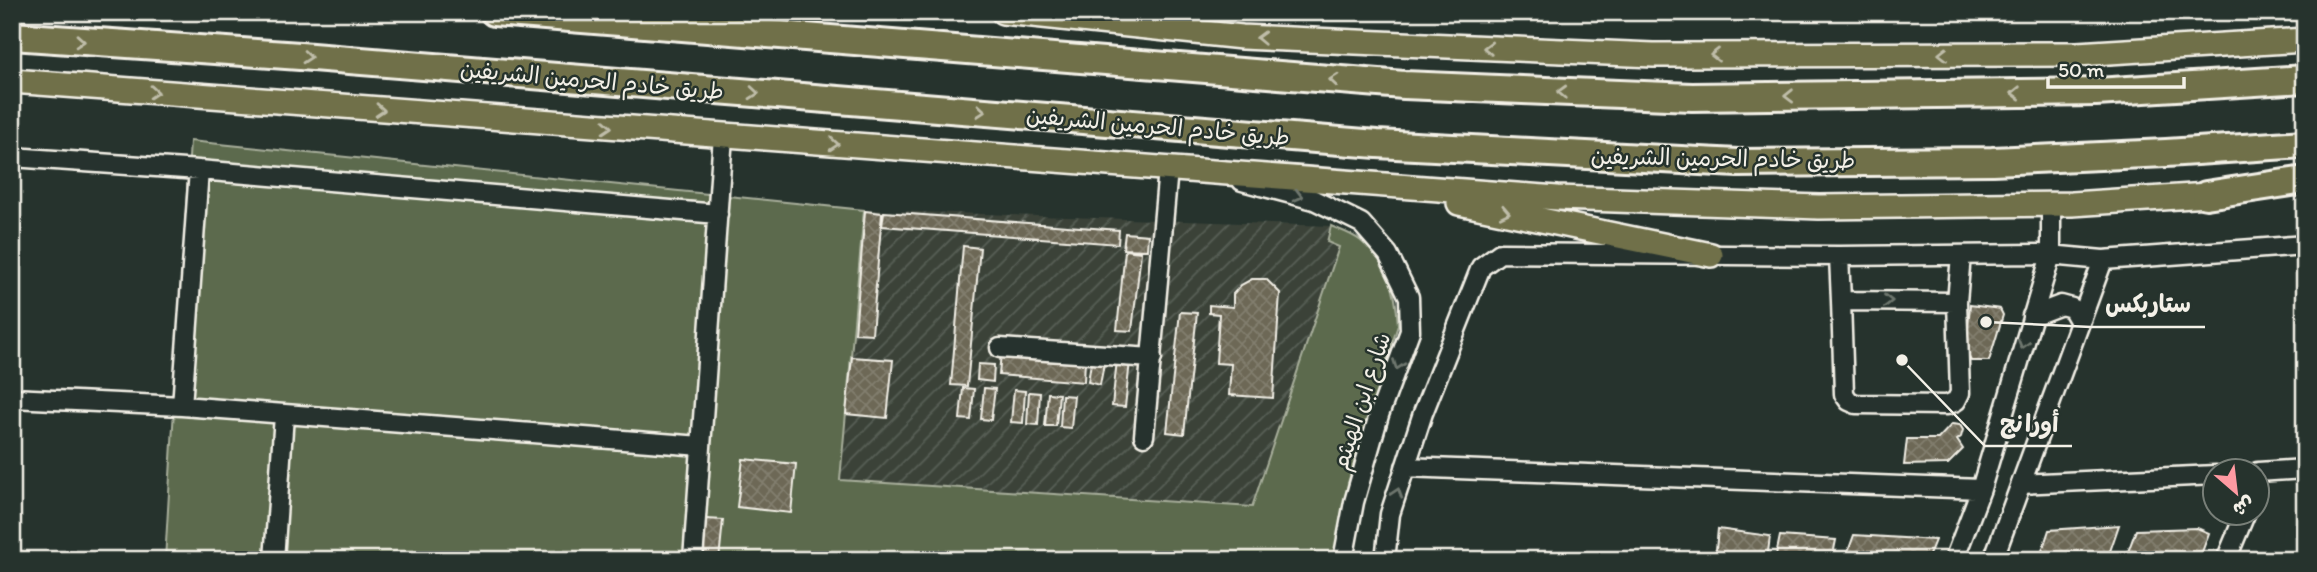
<svg xmlns="http://www.w3.org/2000/svg" width="2317" height="572" viewBox="0 0 2317 572" font-family="Itim,'Playpen Sans Arabic',sans-serif">
	<style>
		.industrial { fill: url(#industrial-furrows) }
		.grass { fill: #5b6b4e; stroke: #a8ae9b; stroke-width: 2 }
		.building { fill: url(#building-cross-hatch); stroke: #f4f1e8; stroke-width: 2 }
		.lines { fill: none; stroke-linecap: round; stroke-linejoin: round }
		.minor-casing { stroke: #f4f1e8; stroke-width: 23 }
		.major-casing { stroke: #f4f1e8; stroke-width: 28 }
		.highway-casing { stroke: #f4f1e8; stroke-width: 32 }
		.minor { stroke: #26332d; stroke-width: 18 }
		.major { stroke: #6f704a; stroke-width: 23 }
		.highway { stroke: #6f704a; stroke-width: 26 }
		.oneway { stroke: #bfbda9 }
		.oneway2 { stroke: #6e766e }
		.labels { text-anchor: middle; dominant-baseline: central; stroke-width: 5; stroke-linejoin: round; paint-order: stroke }
		.street-label { font-size: 23px; fill: #f4f1e8; stroke: #26332d }
		.leader { fill: none; stroke: #f4f1e8; stroke-width: 2.5 }
		.callout-dot { fill: #f4f1e8; stroke: #26332d; stroke-width: 2.5 }
		.callout-label { font-size: 24px; text-anchor: middle; font-weight: bold; fill: #f4f1e8; stroke: #26332d; stroke-width: 5; stroke-linejoin: round; paint-order: stroke }
	</style>
	<defs>
		<pattern id="industrial-furrows" width="10" height="10" patternUnits="userSpaceOnUse" patternTransform="scale(1.75)"><rect width="10" height="10" fill="#3b4339"/><path d="M-1 1l2-2M0 10L10 0M9 11l2-2" fill="none" stroke="#585f56"/></pattern>
		<pattern id="building-cross-hatch" width="8" height="8" patternUnits="userSpaceOnUse" patternTransform="scale(1.75)"><rect width="8" height="8" fill="#6d6856"/><path d="M0 0l8 8M0 8l8-8" fill="none" stroke="#827e6e"/></pattern>
	</defs>
	<rect width="100%" height="100%" fill="#26332d"/>
	<filter id="ink" filterUnits="userSpaceOnUse"><feTurbulence type="fractalNoise" baseFrequency=".0143" numOctaves="2"/><feDisplacementMap in="SourceGraphic" scale="14" xChannelSelector="R" yChannelSelector="G"/><feConvolveMatrix kernelMatrix="1 2 1 2 8 2 1 2 1" color-interpolation-filters="sRGB"/></filter>
	<g filter="url(#ink)">
		<path class="industrial" d="M864 210 1331 226 1328 242 1339 246 1253 507 837 480Z"/>
		<path class="grass" d="M190 141 864 210 840 480 1252 507 1339 247 1327 242 1331 226C1340 230 1353 234 1361 241 1389 265 1396 289 1398 325L1348 483 1336 560H165Z"/>
		<path class="building" d="M865 211 882 213 872 334 855 333Z
			M884 212 1119 230 1118 244 882 226Z
			M1125 233 1148 235 1147 250 1123 249Z
			M963 246 980 248 967 386 951 385Z
			M1125 250 1141 252 1132 331 1117 330Z
			M1252 279H1266L1280 293 1273 398 1229 395 1231 364 1216 363 1219 314 1209 313V305L1233 307V294L1241 285Z
			M1970 305 2000 309 2003 315 1989 361H1971L1966 351Z
			M1180 312 1197 313 1184 434 1167 432Z
			M1001 352 1085 359 1084 382 999 375Z
			M1092 356 1105 358 1100 385 1088 382Z
			M852 357 893 360 887 418 846 414Z
			M1117 360 1130 361 1125 407 1112 406Z
			M978 364 994 365 993 382 977 380Z
			M963 388 974 389 971 420 960 419Z
			M984 388 995 389 991 420 981 419Z
			M1014 390 1025 391 1023 423 1011 422Z
			M1029 392 1040 393 1038 425 1027 424Z
			M1048 393 1059 394 1056 426H1045Z
			M1062 395 1074 396 1071 428 1060 427Z
			M1952 424 1960 425 1963 430 1961 437 1957 440 1963 449 1948 464 1904 465 1907 439H1938Z
			M743 459 796 464 791 513 737 507Z
			M706 519 723 520 719 560H702Z
			M2119 525 2107 560H2039L2049 530Z
			M2197 528 2209 533 2202 552H2198L2195 560H2125L2136 530Z
			M1718 529 1770 536 1767 560H1715Z
			M1854 535 1935 540 1927 560H1845Z
			M1780 536 1836 540 1832 560H1775Z"/>
		<g class="lines">
			<defs>
				<path id="minor" d="M12 157 199 170 718 214
					M1242 181 1314 200 1361 223 1388 254 1409 297 1410 331 1379 415 1354 502 1343 560
					M1839 256 1841 301 1957 302 1961 255
					M1841 301 1844 394 1849 401 1856 404 1947 405 1956 401 1960 393 1957 302
					M2032 316 2061 305 2072 308 2080 322
					M1000 348 1152 358
					M12 398 182 406 701 446
					M182 406 199 170
					M1144 436 1168 169
					M1405 467 1981 489
					M2258 472 2305 469
					M2021 484 2216 475
					M274 560 284 415
					M693 560 723 136
					M1385 560 1390 514 1423 413 1481 267 1500 253 1839 256 2039 254 2103 260 2305 245
					M1954 560 1981 489 2051 255V205
					M1993 560 2103 260
					M2226 560 2246 512"/>
				<path id="major" d="M1003 12 1242 37 1653 55 2077 54 2305 40
					M12 81 1557 198 1819 207 2072 204 2223 194
					M1459 203 1711 255"/>
				<path id="highway" d="M494 12 1404 85 1692 97 2096 92 2305 79
					M12 36 300 56 1377 144 1738 163 1992 161 2166 153 2305 144
					M2206 195 2305 180"/>
			</defs>
			<use href="#minor" class="minor-casing"/>
			<use href="#major" class="major-casing"/>
			<use href="#highway" class="highway-casing"/>
			<use href="#minor" class="minor"/>
			<use href="#major" class="major"/>
			<use href="#highway" class="highway"/>
		</g>
		<defs><path id="oneway-chevron" d="M-2-3.5L2.5 0L-2 3.5" fill="none" stroke-width="1.6" stroke-linecap="round" stroke-linejoin="round" transform="scale(1.75)"/></defs>
		<g class="oneway">
			<use href="#oneway-chevron" transform="translate(1261 38) rotate(-178)"/>
			<use href="#oneway-chevron" transform="translate(80 41) rotate(4)"/>
			<use href="#oneway-chevron" transform="translate(1488 48) rotate(-178)"/>
			<use href="#oneway-chevron" transform="translate(1943 54) rotate(180)"/>
			<use href="#oneway-chevron" transform="translate(1715 55) rotate(180)"/>
			<use href="#oneway-chevron" transform="translate(307 57) rotate(5)"/>
			<use href="#oneway-chevron" transform="translate(1334 80) rotate(-175)"/>
			<use href="#oneway-chevron" transform="translate(154 92) rotate(4)"/>
			<use href="#oneway-chevron" transform="translate(1562 92) rotate(-178)"/>
			<use href="#oneway-chevron" transform="translate(754 93) rotate(5)"/>
			<use href="#oneway-chevron" transform="translate(2016 93) rotate(179)"/>
			<use href="#oneway-chevron" transform="translate(1789 96) rotate(179)"/>
			<use href="#oneway-chevron" transform="translate(380 110) rotate(4)"/>
			<use href="#oneway-chevron" transform="translate(981 111) rotate(5)"/>
			<use href="#oneway-chevron" transform="translate(607 127) rotate(4)"/>
			<use href="#oneway-chevron" transform="translate(834 144) rotate(4)"/>
			<use href="#oneway-chevron" transform="translate(1505 212) rotate(12)"/>
		</g>
		<g class="oneway2">
			<use href="#oneway-chevron" transform="translate(1298 196) rotate(15)"/>
			<use href="#oneway-chevron" transform="translate(1888 301)"/>
			<use href="#oneway-chevron" transform="translate(2023 344) rotate(106)"/>
			<use href="#oneway-chevron" transform="translate(1398 365) rotate(110)"/>
			<use href="#oneway-chevron" transform="translate(1397 493) rotate(-72)"/>
		</g>
	</g>
	<g class="labels">
		<g class="street-label">
			<text transform="translate(592 80) rotate(5)">طريق خادم الحرمين الشريفين</text>
			<text transform="translate(1158 126) rotate(5)">طريق خادم الحرمين الشريفين</text>
			<text transform="translate(1723 158) rotate(1)">طريق خادم الحرمين الشريفين</text>
			<text transform="translate(1361 401) rotate(-72)">شارع ابن الهيثم</text>
		</g>
	</g>
	<path class="leader" d="M1986 322L2091 327H2205M1902 360L1985 446H2072"/>
	<g class="callout-dot">
		<circle cx="1986" cy="322" r="7"/>
		<circle cx="1902" cy="360" r="7"/>
	</g>
	<g class="callout-label">
		<text x="2148" y="312">ستاربكس</text>
		<text x="2029" y="432">أورانج</text>
	</g>
	<rect width="2317" height="572" fill="none" stroke="#26332d" stroke-width="42"/>
	<rect x="21" y="21" width="2275" height="530" fill="none" stroke="#f4f1e8" stroke-width="2.5" filter="url(#ink)"/>
	<g transform="translate(2236 492) rotate(152)"><circle r="33" fill="#26332d" stroke="#787f78" stroke-width="2"/>
	<path d="M0-5L12 26L0 18L-12 26Z" fill="#ff9aa2"/>
	<text y="-10" font-size="19" font-weight="bold" text-anchor="middle" fill="#f4f1e8">ش</text>
	</g>
	<path d="M2048 77v10h136v-10" fill="none" stroke="#f4f1e8" stroke-width="3.5"/>
	<text x="2058" y="77" font-size="21" fill="#f4f1e8" stroke="#26332d" stroke-width="5" paint-order="stroke">50 m</text>
</svg>
